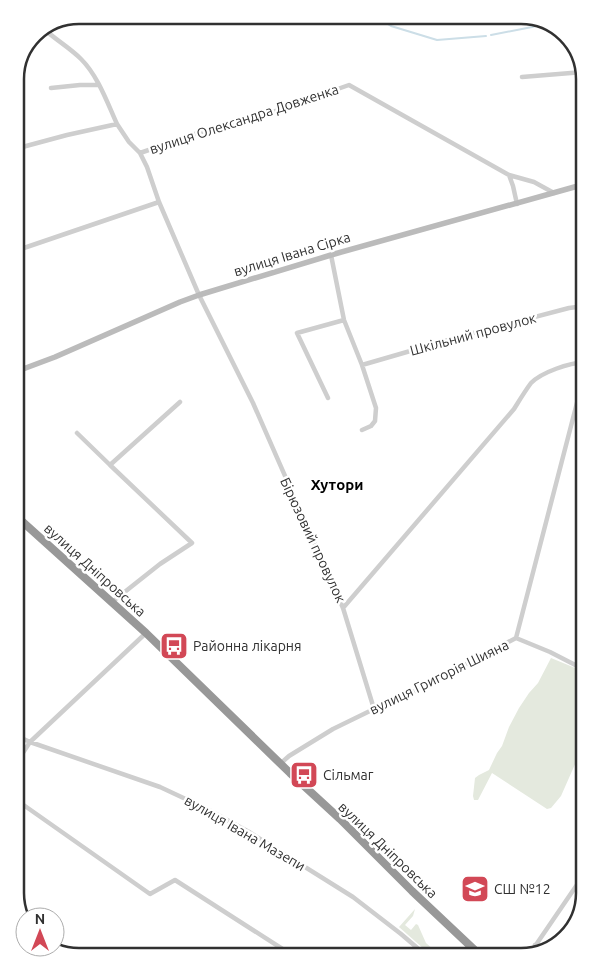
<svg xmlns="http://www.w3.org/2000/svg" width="600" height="972" viewBox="0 0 600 972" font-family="Ubuntu,sans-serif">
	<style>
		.green { fill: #e4e9de }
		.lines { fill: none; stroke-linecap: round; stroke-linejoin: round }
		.stream { stroke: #ccdee7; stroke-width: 2 }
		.street { stroke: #cecece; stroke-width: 4.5 }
		.secondary { stroke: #bbb; stroke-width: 5.5 }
		.highway { stroke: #989898; stroke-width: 8 }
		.labels { text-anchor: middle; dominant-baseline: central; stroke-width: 5; stroke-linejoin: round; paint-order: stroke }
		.street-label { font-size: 14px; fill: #313131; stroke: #fff }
		.poi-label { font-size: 14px; fill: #313131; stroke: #fff; text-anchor: start }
		.neighbourhood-label { font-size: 15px; font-weight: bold; fill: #000; stroke: #fff }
		.rim { fill: none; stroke: #313131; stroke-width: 2.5 }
	</style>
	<rect width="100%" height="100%" fill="#fff"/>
	<path class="green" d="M551 658 585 672V706L579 713 576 762 561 796 551 808 547 809 492 773 478 800H474L473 796 475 778 479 775 489 770 497 753 502 746 509 727 519 708 529 693 538 683Z
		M415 909 413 916 405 925 411 930 416 924 418 925 426 943 442 957H433L399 927Z"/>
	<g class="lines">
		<path class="stream" d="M373 15 391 26 437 40 486 36
			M63 21 87 20 109 15
			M491 35 532 27 547 23"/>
		<path class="street" d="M44 29C56 40 70 48 81 59 98 76 107 102 117 124
			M522 77 583 72
			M51 88 80 85H98
			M15 149 67 135 117 124 129 142 140 153 198 133 258 117 349 85 509 175 534 182 554 193
			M140 153 147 167 159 202 199 295 253 403 343 608 514 409C519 401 525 391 531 383 542 372 569 363 585 362
			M509 175 513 186 517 204
			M577 186 585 203
			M15 251 159 202
			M331 255 344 320 362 365 376 408 375 421 371 426 362 430
			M362 365 462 336 569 308 585 306
			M328 398 297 333 344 320
			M77 433 110 465 180 402
			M110 465 192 543 160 564 112 602
			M343 608 374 709
			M516 638 550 652 585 670
			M15 735 30 742 160 787 207 809 249 832 353 897 401 934 428 957
			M280 764 289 756 333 729 374 709 413 692 516 638 585 372
			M15 765 30 742 146 633
			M15 799 150 894 175 880 295 957
			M535 945 544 952
			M529 955 585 873"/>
		<path class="secondary" d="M15 372 55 357 180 302 199 295 331 255 585 184"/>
		<path class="highway" d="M15 515 146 633 290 773 340 819 412 891 482 957"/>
	</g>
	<defs>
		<symbol id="bus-square" viewBox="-11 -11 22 22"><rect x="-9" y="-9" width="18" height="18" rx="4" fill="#d24856" stroke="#fff"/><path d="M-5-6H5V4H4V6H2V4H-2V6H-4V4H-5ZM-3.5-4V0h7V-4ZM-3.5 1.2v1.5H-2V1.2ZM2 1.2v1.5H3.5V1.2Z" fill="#fff"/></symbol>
		<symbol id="school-square" viewBox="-11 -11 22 22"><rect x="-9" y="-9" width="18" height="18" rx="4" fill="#d24856" stroke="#fff"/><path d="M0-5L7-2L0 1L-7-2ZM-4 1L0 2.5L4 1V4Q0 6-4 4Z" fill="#fff"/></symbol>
	</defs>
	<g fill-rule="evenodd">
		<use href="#bus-square" x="158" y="630" width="32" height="32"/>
		<use href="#bus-square" x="288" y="759" width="32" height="32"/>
		<use href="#school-square" x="459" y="873" width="32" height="32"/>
	</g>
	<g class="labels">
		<g class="street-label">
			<text transform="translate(244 119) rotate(-18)">вулиця Олександра Довженка</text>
			<text transform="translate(292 254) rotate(-17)">вулиця Івана Сірка</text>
			<text transform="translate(473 334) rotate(-15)">Шкільний провулок</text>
			<text transform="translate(313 540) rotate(65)">Бірюзовий провулок</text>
			<text transform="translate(95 570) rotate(42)">вулиця Дніпровська</text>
			<text transform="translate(439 677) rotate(-26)">вулиця Григорія Шияна</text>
			<text transform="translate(245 833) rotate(30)">вулиця Івана Мазепи</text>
			<text transform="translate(388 850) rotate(44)">вулиця Дніпровська</text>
		</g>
		<g class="poi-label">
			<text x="193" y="646">Районна лікарня</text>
			<text x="323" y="775">Сільмаг</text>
			<text x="494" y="889">СШ №12</text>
		</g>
		<g class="neighbourhood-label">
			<text x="337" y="484">Хутори</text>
		</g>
	</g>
	<path d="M0 0H600V972H0ZM79 24H521A55 55 0 0 1 576 79V893A55 55 0 0 1 521 948H79A55 55 0 0 1 24 893V79A55 55 0 0 1 79 24Z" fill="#fff" fill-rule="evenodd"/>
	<path class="rim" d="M79 24H521A55 55 0 0 1 576 79V893A55 55 0 0 1 521 948H79A55 55 0 0 1 24 893V79A55 55 0 0 1 79 24Z"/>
	<g transform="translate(40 932)"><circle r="24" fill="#ffffff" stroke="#adadad"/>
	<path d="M0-4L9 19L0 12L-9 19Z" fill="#d24856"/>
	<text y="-8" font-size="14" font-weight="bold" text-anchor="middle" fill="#313131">N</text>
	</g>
</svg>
